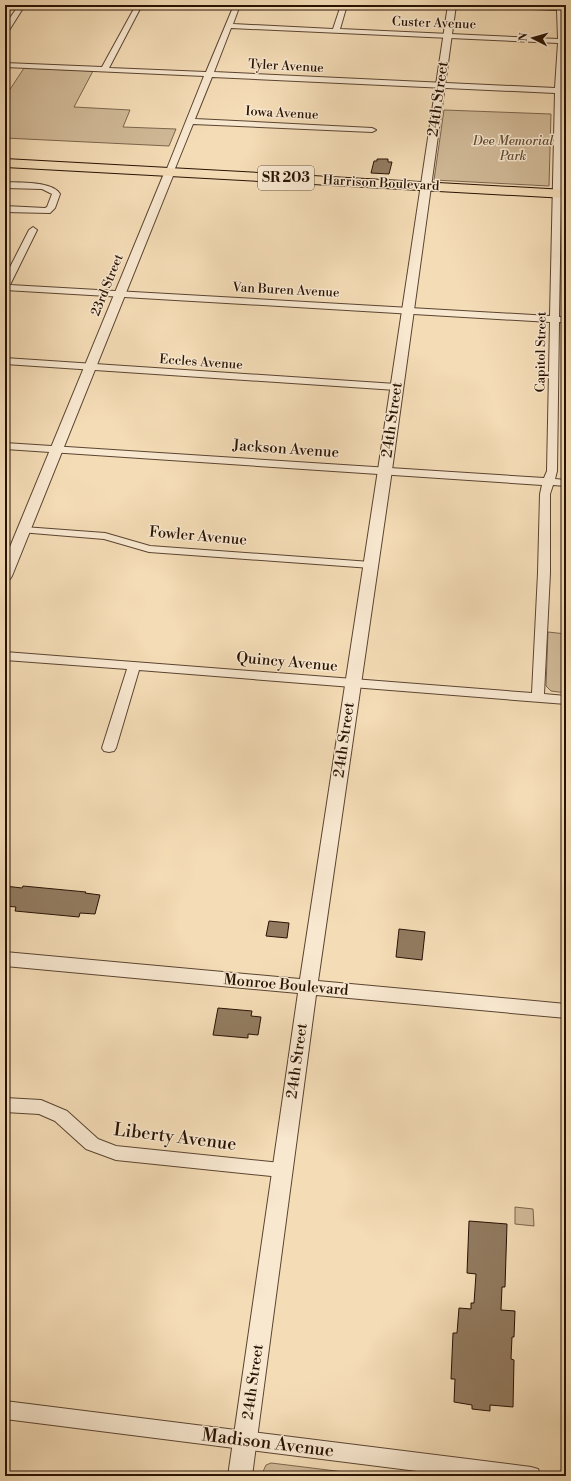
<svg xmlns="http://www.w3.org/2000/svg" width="571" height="1481" viewBox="0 0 571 1481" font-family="'Libre Bodoni',serif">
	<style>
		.green { fill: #d1ba98; stroke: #7c664e }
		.building { fill: #927b60; stroke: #281203 }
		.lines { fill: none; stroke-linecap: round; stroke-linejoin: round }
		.minor-casing { stroke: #5b4430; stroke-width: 2 }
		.tertiary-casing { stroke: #5b4430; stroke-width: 2 }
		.primary-casing { stroke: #281203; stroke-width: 2 }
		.minor { fill: #f8e8d0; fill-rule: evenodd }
		.tertiary { fill: #f8e8d0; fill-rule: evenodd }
		.primary { fill: #f4dcb6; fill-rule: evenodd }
		.labels { text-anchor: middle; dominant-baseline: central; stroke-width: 3; stroke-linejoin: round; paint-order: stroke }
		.far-street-label { font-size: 13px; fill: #281203; stroke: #f8e8d0 }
		.far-park-label { font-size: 13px; font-style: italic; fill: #634d37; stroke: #f8e8d0 }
		.shield { fill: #f8e8d0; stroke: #665240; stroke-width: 1 }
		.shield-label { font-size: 14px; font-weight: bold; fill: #281203 }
		.street-label { font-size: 15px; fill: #281203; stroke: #f8e8d0 }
		.near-street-label { font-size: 18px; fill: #281203; stroke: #f8e8d0 }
	</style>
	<rect width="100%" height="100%" fill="#f4dcb6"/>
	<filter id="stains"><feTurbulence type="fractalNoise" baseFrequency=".005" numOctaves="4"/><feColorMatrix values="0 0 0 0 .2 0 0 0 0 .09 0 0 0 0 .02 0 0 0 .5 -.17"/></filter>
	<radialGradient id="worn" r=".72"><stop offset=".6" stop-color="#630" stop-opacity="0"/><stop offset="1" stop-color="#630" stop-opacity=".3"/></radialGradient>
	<path class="green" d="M24 68 93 71 74 107 130 110 123 127 176 129 169 146 5 138V97Z
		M444 110 551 114 549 186 434 180Z
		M548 632 566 634V693L551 691 546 686Z
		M515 1207 533 1209 534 1226 515 1224Z
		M271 1463 377 1476H261L266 1465Z"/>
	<path class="building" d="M377 159H388V162H392L389 174 371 173 374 161H377Z
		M5 886 22 888 23 886 86 892 85 893 100 895 95 914 80 913 79 917 15 911 16 907 5 906Z
		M269 921 289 923 287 938 266 936Z
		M399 929 425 932 422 960 396 957Z
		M218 1008 252 1011 251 1016 261 1017 258 1035 248 1034V1038L213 1035Z
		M469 1221 507 1224 505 1287H502L501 1310 515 1311 514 1337H512L511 1359 514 1360 513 1407 490 1405V1411L472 1409V1405L454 1402 455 1379H451L453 1333H457L459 1308 471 1309V1303H474L476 1274 467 1273Z"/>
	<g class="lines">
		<defs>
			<path id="minor" d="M19 5H25L8 32H5V25Z
				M136 5H142L109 68 206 72 234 5H240L233 24 333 29 341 5H347L340 29 558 39 557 10 487 7 484 5 566 6V10H564L566 43 563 89H566V93H563L559 317H566V323L559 322 557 471 555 479 566 480V486L553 485 550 494V573L544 694 566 696V704L139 670 116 748 114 751 109 752 104 751 102 748 127 669 5 660V652L532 693 538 573 540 494 542 485 5 449V443L544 478 547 471 550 322 5 290V277L29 230 33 227 37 230 10 285 550 316 555 93 212 77 195 119 372 128 376 130 372 132 193 124 174 171 170 173 166 171 204 76 5 67V63L102 67ZM231 28 558 43 555 88 214 72Z
				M5 182C19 183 53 181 60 194L55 208 50 213 5 212V206L45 208 47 207 52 194 42 189 5 188Z
				M5 358 396 384 401 387 396 390 5 364Z
				M24 527 105 533 150 546 371 562 375 563 377 565 375 567 371 568 149 552 104 539 20 532 18 530 20 528Z
				M5 1098 41 1100 67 1111 98 1139 116 1146 281 1163 287 1165 289 1170 287 1175 281 1177 116 1160 86 1149 55 1121 39 1114 5 1112Z
				M5 1401 531 1467 538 1469 541 1476H457L5 1419Z"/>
			<path id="tertiary" d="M448 5H456L392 470 318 981 566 1004V1018L316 995 252 1476H228L298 993 5 966V952L300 979 378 470Z
				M170 168 175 171 12 576 10 579 5 580V559L165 171Z"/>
			<path id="primary" d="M5 159 566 190V198L5 167Z"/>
		</defs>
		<use href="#minor" class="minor-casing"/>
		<use href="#tertiary" class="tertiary-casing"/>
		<use href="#primary" class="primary-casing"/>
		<use href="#minor" class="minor"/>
		<use href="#tertiary" class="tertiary"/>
		<use href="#primary" class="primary"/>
	</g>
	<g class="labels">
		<g class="far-street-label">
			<text transform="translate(434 23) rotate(2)">Custer Avenue</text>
			<text transform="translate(286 66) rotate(3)">Tyler Avenue</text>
			<text transform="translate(282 113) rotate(3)">Iowa Avenue</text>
			<text transform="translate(381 183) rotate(3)">Harrison Boulevard</text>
			<text transform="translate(107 285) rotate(-68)">23rd Street</text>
			<text transform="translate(286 290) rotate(3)">Van Buren Avenue</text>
			<text transform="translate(541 352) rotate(-89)">Capitol Street</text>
			<text transform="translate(201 362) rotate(4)">Eccles Avenue</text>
		</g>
		<g class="far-park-label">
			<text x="513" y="141">Dee Memorial<tspan x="513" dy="15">Park</tspan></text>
		</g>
		<rect class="shield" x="258" y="166" width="56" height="24" rx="3"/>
		<g class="shield-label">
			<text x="286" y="178">SR 203</text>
		</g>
		<g class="street-label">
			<text transform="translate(438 99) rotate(-82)">24th Street</text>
			<text transform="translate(392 420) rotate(-82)">24th Street</text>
			<text transform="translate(286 449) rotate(4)">Jackson Avenue</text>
			<text transform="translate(198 536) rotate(5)">Fowler Avenue</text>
			<text transform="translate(287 662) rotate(5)">Quincy Avenue</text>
			<text transform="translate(344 740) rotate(-82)">24th Street</text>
			<text transform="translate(286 985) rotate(5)">Monroe Boulevard</text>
			<text transform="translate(297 1061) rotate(-82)">24th Street</text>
			<text transform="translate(253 1382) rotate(-82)">24th Street</text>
		</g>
		<g class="near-street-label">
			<text transform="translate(175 1137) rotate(7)">Liberty Avenue</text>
			<text transform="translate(268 1443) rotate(7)">Madison Avenue</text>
		</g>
	</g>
	<rect width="571" height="1481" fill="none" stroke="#f4dcb6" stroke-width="20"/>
	<rect x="6" y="6" width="559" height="1469" fill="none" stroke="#281203" stroke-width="2"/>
	<rect x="10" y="10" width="551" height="1461" fill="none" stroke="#281203"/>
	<g transform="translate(533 38) rotate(276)" stroke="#f8e8d0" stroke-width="3" paint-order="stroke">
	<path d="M0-3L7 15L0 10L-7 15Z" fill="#281203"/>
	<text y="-6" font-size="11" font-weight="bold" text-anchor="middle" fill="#281203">N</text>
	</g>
	<rect width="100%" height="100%" filter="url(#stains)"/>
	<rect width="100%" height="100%" fill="url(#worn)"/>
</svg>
